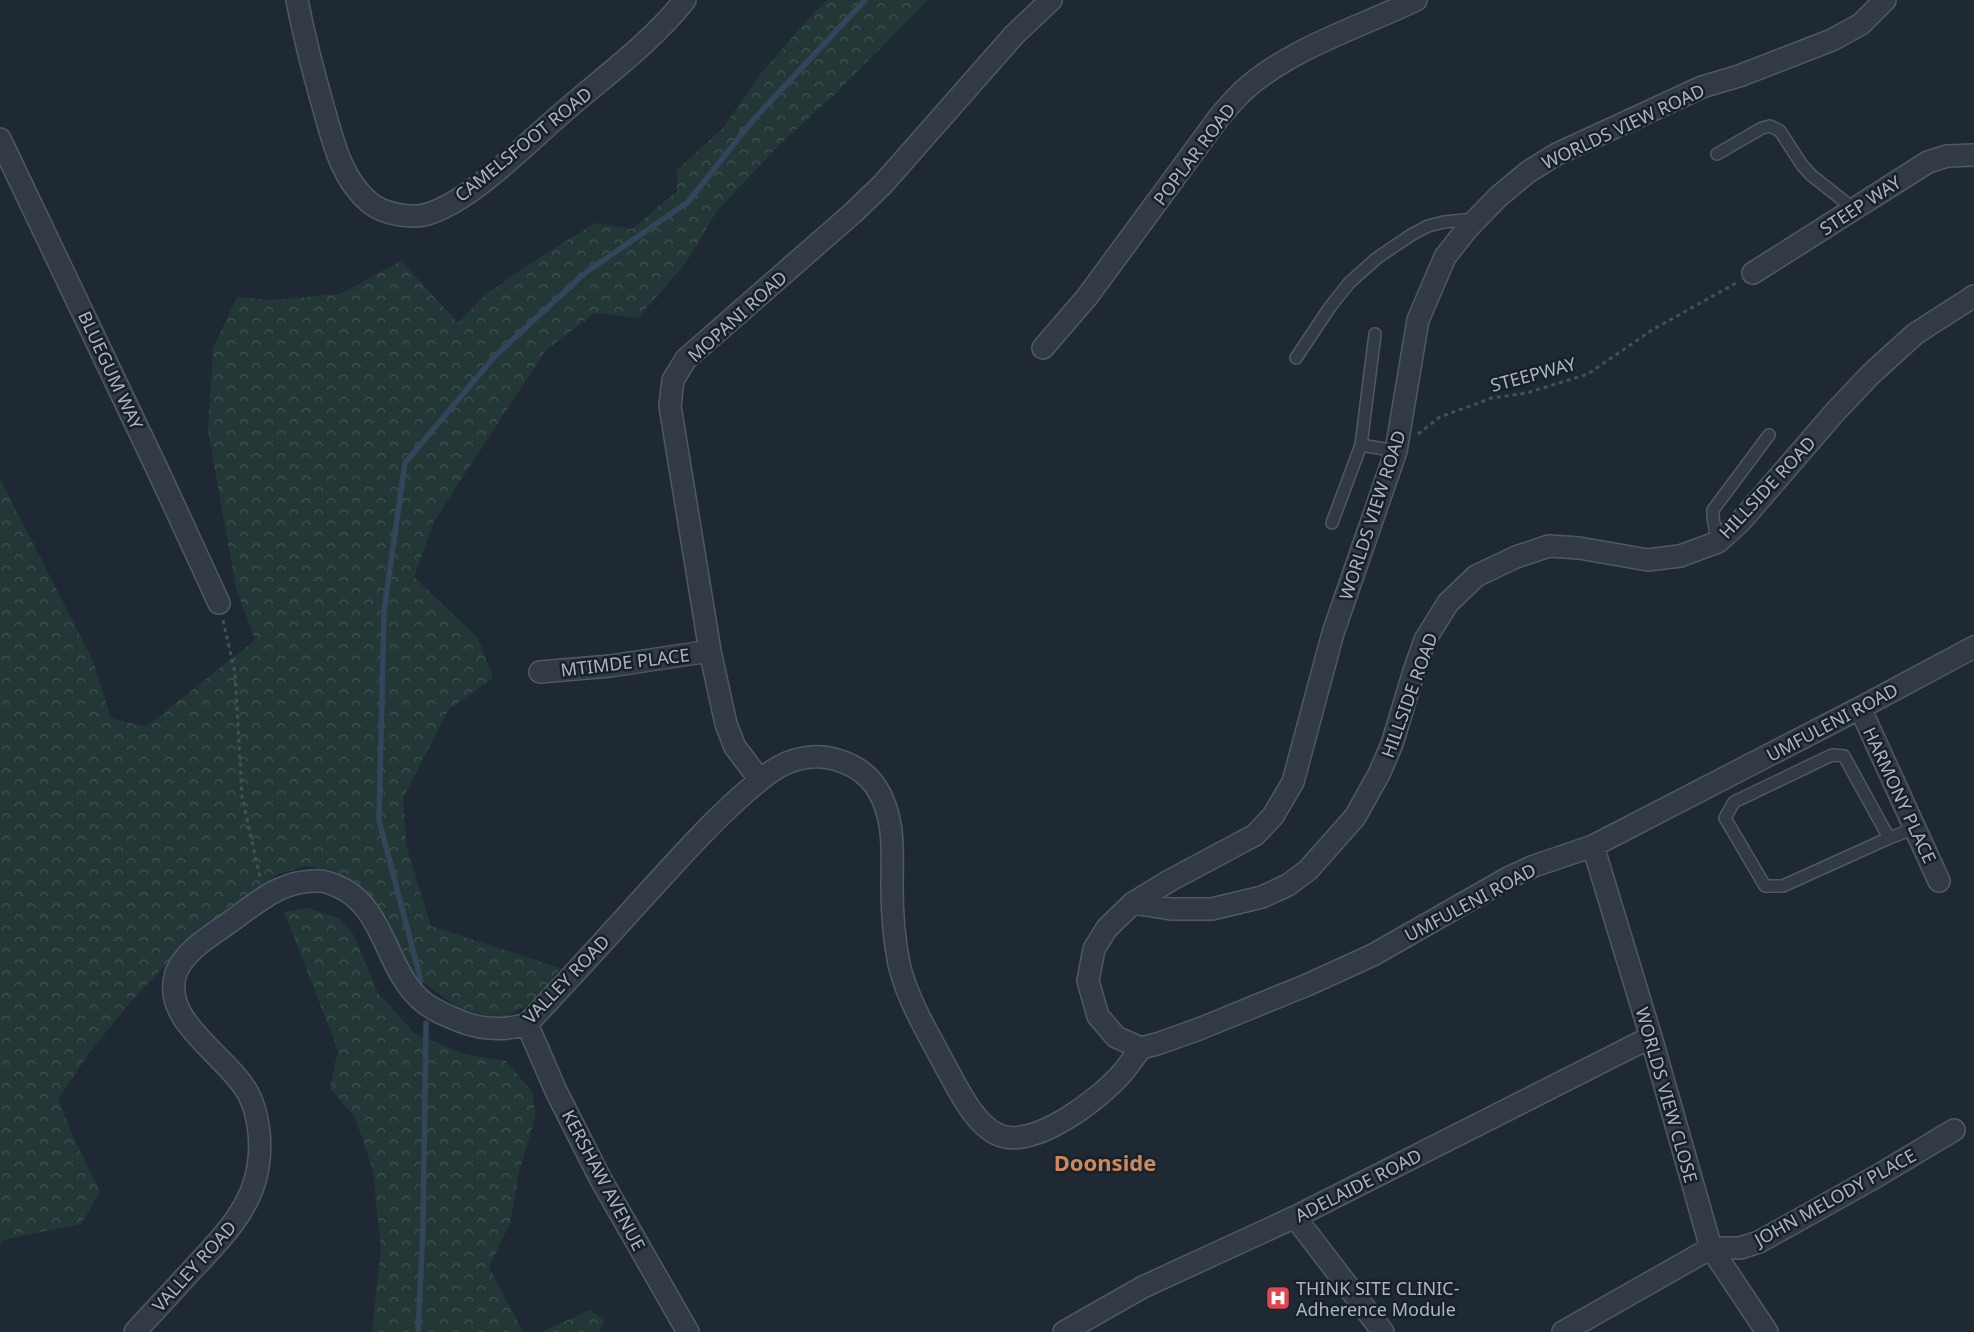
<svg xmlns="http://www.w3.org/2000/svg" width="1974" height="1332" viewBox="0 0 1974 1332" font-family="'Noto Sans',sans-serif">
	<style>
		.forest { fill: url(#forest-crowns) }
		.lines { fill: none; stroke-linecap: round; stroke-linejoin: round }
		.stream { stroke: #33455b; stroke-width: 5.5 }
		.lane-casing { stroke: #505863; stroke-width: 14 }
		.street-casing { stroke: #505863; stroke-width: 24 }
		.path { stroke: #405354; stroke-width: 3; stroke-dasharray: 4 4; stroke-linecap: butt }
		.lane { stroke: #323a45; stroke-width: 11 }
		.street { stroke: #323a45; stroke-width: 21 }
		.labels { text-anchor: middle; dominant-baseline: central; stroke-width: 5; stroke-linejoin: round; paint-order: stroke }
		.street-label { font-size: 18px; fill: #acb5c2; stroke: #182029 }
		.poi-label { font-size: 18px; fill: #acb5c2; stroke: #182029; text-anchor: start }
		.district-label { font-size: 22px; font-weight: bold; fill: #ce895b; stroke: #182029 }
	</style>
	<defs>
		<pattern id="forest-crowns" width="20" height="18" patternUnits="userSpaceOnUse" patternTransform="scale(1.25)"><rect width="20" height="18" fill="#243737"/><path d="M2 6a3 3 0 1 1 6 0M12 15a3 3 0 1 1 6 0" fill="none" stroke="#415252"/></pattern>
	</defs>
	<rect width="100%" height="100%" fill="#1f2934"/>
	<path class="forest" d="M827 0H928L836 93 776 148 717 211 685 264 638 318 595 313 546 350 434 521 414 577 478 638 493 678 449 709 403 798 406 845 431 926 560 968 539 999 501 1019 460 1009 412 974 369 898 353 882 331 870 306 866 278 874 180 950 133 999 89 1053 58 1100 73 1136 100 1192 81 1224 3 1240 0 1244V479L93 661 111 718 146 727 255 640 236 588 208 430 213 348 237 297 272 300 340 294 401 261 458 323 485 295 522 269 595 223 632 229 677 191V170L722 129 763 71 811 16Z
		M307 908 339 918 353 934 378 993 414 1033 464 1054 506 1061 533 1093 535 1118 519 1172 510 1223 489 1267 523 1332H372L381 1249 373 1171 356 1119 330 1088 338 1050 284 912Z
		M590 1310 604 1320 600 1332H541Z"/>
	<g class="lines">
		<path class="stream" d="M421 981 379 820 384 611 405 463 494 357 585 273 688 202 753 120 865 0
			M418 1332 423 1230 426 1023"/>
		<defs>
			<path id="lane" d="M1717 154 1762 128 1770 126 1780 131 1802 165 1811 175 1854 209
				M1296 358 1330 307 1349 283 1377 258 1411 235 1428 226 1444 222 1475 219
				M1361 445 1396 451
				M1332 523 1361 445 1375 334
				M1718 542C1716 530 1712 521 1713 510L1769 435
				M1889 838 1844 756 1832 755 1734 802 1725 818 1765 886H1783L1889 838 1916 828"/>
			<path id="street" d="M297 0C304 36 313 71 323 106 333 141 341 179 370 203 384 214 411 219 428 214 472 200 525 145 560 115 602 78 650 44 685 0
				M0 139 160 475 219 603
				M1753 273 1928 162 1947 156 1974 155
				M1043 348 1087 297 1220 116C1227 108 1235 99 1243 91 1292 47 1358 28 1416 0
				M540 672 610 666 710 651
				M1860 708 1939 881
				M760 780 735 747 726 724 710 651 670 406 673 380 686 359 854 212 883 184 1015 34 1051 0
				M1593 846 1651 1037 1711 1248 1767 1332
				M1133 903 1171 909H1212L1262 897 1288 885 1308 870 1355 817 1379 774 1392 744 1414 671 1425 640 1448 603 1476 576 1516 557 1549 546 1579 548 1648 560 1680 556 1718 542 1741 521 1835 412 1871 374 1915 334 1974 296
				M527 1024 556 1091 600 1178 688 1332
				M1141 1048 1116 1037 1098 1016 1088 981 1094 949 1107 928 1133 903 1169 881 1255 835 1273 816 1293 782 1333 633 1396 451 1418 320 1445 257 1467 229 1498 197 1528 172 1557 154 1702 87 1739 76 1832 40 1861 24 1885 0
				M1295 1217 1383 1332
				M135 1332C154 1311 173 1291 192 1270 220 1240 252 1209 258 1167 262 1143 259 1114 248 1093 227 1055 160 1021 176 973 184 951 212 935 230 922 259 901 283 879 320 881 326 881 332 884 337 886 384 905 385 968 420 999 431 1010 448 1016 462 1022 484 1030 505 1031 527 1024 566 983 604 941 642 899 676 862 709 824 747 791 761 779 779 763 799 759 826 752 860 763 876 787 896 818 892 853 892 887 892 913 894 939 899 964 907 998 925 1028 941 1058 954 1081 973 1125 999 1135 1034 1150 1101 1098 1123 1072 1129 1065 1135 1056 1141 1048L1157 1044 1199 1029 1307 985 1373 955 1508 878 1534 866 1593 846 1860 708 1974 647
				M1064 1332 1143 1287 1295 1217 1651 1037
				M1563 1332 1711 1248H1740L1759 1242 1879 1175 1954 1130"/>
		</defs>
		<use href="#lane" class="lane-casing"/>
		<use href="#street" class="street-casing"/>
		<path class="path" d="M1418 434 1440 417 1492 398 1527 393 1588 374 1652 330 1738 282
			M223 620 235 673 242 796 260 878"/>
		<use href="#lane" class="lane"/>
		<use href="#street" class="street"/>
	</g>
	<defs>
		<symbol id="hospital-square" viewBox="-11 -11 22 22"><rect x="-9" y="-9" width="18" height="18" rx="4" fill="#e0444e" stroke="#182029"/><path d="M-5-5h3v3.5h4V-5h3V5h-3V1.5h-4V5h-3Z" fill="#fff"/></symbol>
	</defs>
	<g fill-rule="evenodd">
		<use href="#hospital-square" x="1264" y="1284" width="28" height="28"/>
	</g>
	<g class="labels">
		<g class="street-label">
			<text transform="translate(1623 126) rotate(-25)">WORLDS VIEW ROAD</text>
			<text transform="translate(523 144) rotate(-39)">CAMELSFOOT ROAD</text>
			<text transform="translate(1194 154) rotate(-53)">POPLAR ROAD</text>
			<text transform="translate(1860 205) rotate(-33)">STEEP WAY</text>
			<text transform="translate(737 316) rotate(-42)">MOPANI ROAD</text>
			<text transform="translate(111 370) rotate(65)">BLUEGUM WAY</text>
			<text transform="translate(1533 374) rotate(-15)">STEEPWAY</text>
			<text transform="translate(1767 487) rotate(-47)">HILLSIDE ROAD</text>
			<text transform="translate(1372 515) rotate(-72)">WORLDS VIEW ROAD</text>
			<text transform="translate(625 662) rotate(-7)">MTIMDE PLACE</text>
			<text transform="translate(1409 695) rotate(-70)">HILLSIDE ROAD</text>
			<text transform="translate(1832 722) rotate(-28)">UMFULENI ROAD</text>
			<text transform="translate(1900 795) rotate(65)">HARMONY PLACE</text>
			<text transform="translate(1470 902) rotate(-28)">UMFULENI ROAD</text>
			<text transform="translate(566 979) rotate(-46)">VALLEY ROAD</text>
			<text transform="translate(1667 1095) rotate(74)">WORLDS VIEW CLOSE</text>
			<text transform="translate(604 1180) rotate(62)">KERSHAW AVENUE</text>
			<text transform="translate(1358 1185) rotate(-27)">ADELAIDE ROAD</text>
			<text transform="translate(1835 1197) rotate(-29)">JOHN MELODY PLACE</text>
			<text transform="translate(194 1266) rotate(-48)">VALLEY ROAD</text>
		</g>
		<g class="poi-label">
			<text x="1296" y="1288">THINK SITE CLINIC-<tspan x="1296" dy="21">Adherence Module</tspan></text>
		</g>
		<g class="district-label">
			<text x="1105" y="1162">Doonside</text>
		</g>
	</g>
</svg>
